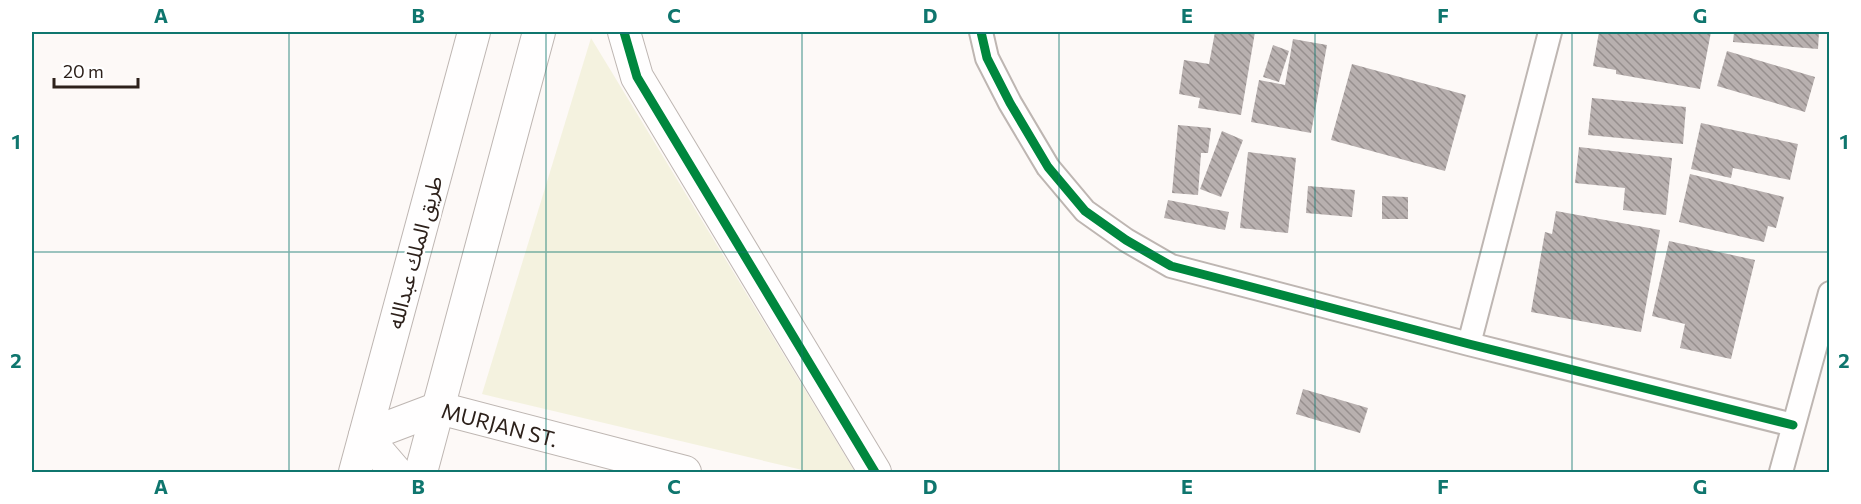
<svg xmlns="http://www.w3.org/2000/svg" width="1861" height="504" viewBox="0 0 1861 504" font-family="Commissioner,'Noto Sans Arabic',sans-serif">
	<style>
		.grass { fill: #f4f2df }
		.building { fill: url(#building-back-hatch) }
		.lines { fill: none; stroke-linecap: round; stroke-linejoin: round }
		.street-casing { stroke: #beb6b2; stroke-width: 26 }
		.secondary-casing { stroke: #beb6b2; stroke-width: 34 }
		.street { stroke: #fffefe; stroke-width: 22 }
		.secondary { stroke: #fffefe; stroke-width: 32 }
		.cycleway-casing { stroke: #fff; stroke-width: 13 }
		.cycleway { stroke: #00873e; stroke-width: 9 }
		.grid { fill: none; stroke: #0f766e; stroke-width: 1.5; stroke-opacity: 0.55 }
		.labels { text-anchor: middle; dominant-baseline: central; stroke-width: 5; stroke-linejoin: round; paint-order: stroke }
		.street-label { font-size: 21px; fill: #2d211b; stroke: #fff }
		.neatline { fill: none; stroke: #0f766e; stroke-width: 2 }
		.grid-label { font-size: 20px; text-anchor: middle; font-weight: bold; fill: #0f766e }
	</style>
	<defs>
		<pattern id="building-back-hatch" width="6" height="6" patternUnits="userSpaceOnUse" patternTransform="scale(1.5)"><rect width="6" height="6" fill="#b8b0af"/><path d="M-1 5l2 2M0 0l6 6M5-1l2 2" fill="none" stroke="#968f8e"/></pattern>
	</defs>
	<rect width="100%" height="100%" fill="#fdf9f7"/>
	<path class="grass" d="M591 38 855 472H811L482 394Z"/>
	<path class="building" d="M1215 32H1255L1241 115 1198 108 1200 98 1179 94 1184 60 1209 64Z
		M1599 32H1711L1700 89 1616 74V70L1593 66Z
		M1734 32H1819L1818 49 1733 42Z
		M1293 39 1327 45 1311 133 1251 122 1259 80 1285 85Z
		M1273 45 1289 51 1279 82 1263 77Z
		M1727 51 1815 77 1805 112 1717 86Z
		M1352 64 1466 95 1445 171 1331 140Z
		M1592 98 1686 107 1683 144 1588 135Z
		M1701 123 1798 144 1790 180 1733 168 1731 178 1691 169Z
		M1178 125 1211 128 1208 153H1201L1198 195 1172 193Z
		M1222 131 1243 140 1221 197 1200 189Z
		M1579 147 1672 158 1666 215 1623 210 1625 188 1575 183Z
		M1248 152 1296 158 1288 233 1240 228Z
		M1690 174 1784 197 1776 228 1768 226 1764 242 1679 222Z
		M1308 186 1355 190 1352 217 1306 213Z
		M1382 196 1408 197V219H1382Z
		M1168 200 1229 212 1225 230 1164 218Z
		M1556 211 1660 230 1641 332 1531 312 1545 232 1552 234Z
		M1669 241 1755 260 1731 359 1680 348 1685 324 1652 316Z
		M1303 389 1368 408 1360 433 1296 414Z"/>
	<g class="lines">
		<defs>
			<path id="street" d="M981 32 987 58 1010 103 1048 167 1085 211 1126 240 1171 266 1469 344 1793 425
				M1469 344 1550 32
				M1781 472 1830 293"/>
			<g id="secondary">
				<path d="M624 32 637 77 875 472"/>
				<path id="s1" d="M365 436 439 408 685 472"/>
				<path d="M365 436 396 472"/>
				<path d="M355 472 474 32"/>
				<path d="M421 472 539 32"/>
			</g>
		</defs>
		<use href="#street" class="street-casing"/>
		<use href="#secondary" class="secondary-casing"/>
		<use href="#street" class="street"/>
		<use href="#secondary" class="secondary"/>
		<defs>
			<path id="cycleway" d="M624 32 637 77 875 472
				M981 32 987 58 1010 103 1048 167 1085 211 1126 240 1171 266 1469 344 1793 425"/>
		</defs>
		<use href="#cycleway" class="cycleway-casing"/>
		<use href="#cycleway" class="cycleway"/>
	</g>
	<path class="grid" d="M289 32V472M546 32V472M802 32V472M1059 32V472M1315 32V472M1572 32V472M32 252H1830"/>
	<g class="labels">
		<g class="street-label">
			<text transform="translate(414 252) rotate(-75)">طريق الملك عبدالله</text>
			<text stroke="none"><textPath href="#s1" startOffset="142">MURJAN ST.</textPath></text>
		</g>
	</g>
	<rect width="1861" height="504" fill="none" stroke="#ffffff" stroke-width="66"/>
	<path d="M54 78v9h84v-9" fill="none" stroke="#2d211b" stroke-width="3"/>
	<text x="63" y="78" font-size="18" fill="#2d211b" stroke="#ffffff" stroke-width="4.5" paint-order="stroke">20 m</text>
	<rect x="33" y="33" width="1795" height="438" class="neatline"/>
	<g class="grid-label">
		<text x="161" y="23">A</text>
		<text x="418" y="23">B</text>
		<text x="674" y="23">C</text>
		<text x="930" y="23">D</text>
		<text x="1187" y="23">E</text>
		<text x="1443" y="23">F</text>
		<text x="1700" y="23">G</text>
		<text x="16" y="149">1</text>
		<text x="1844" y="149">1</text>
		<text x="16" y="368">2</text>
		<text x="1844" y="368">2</text>
		<text x="161" y="494">A</text>
		<text x="418" y="494">B</text>
		<text x="674" y="494">C</text>
		<text x="930" y="494">D</text>
		<text x="1187" y="494">E</text>
		<text x="1443" y="494">F</text>
		<text x="1700" y="494">G</text>
	</g>
</svg>
